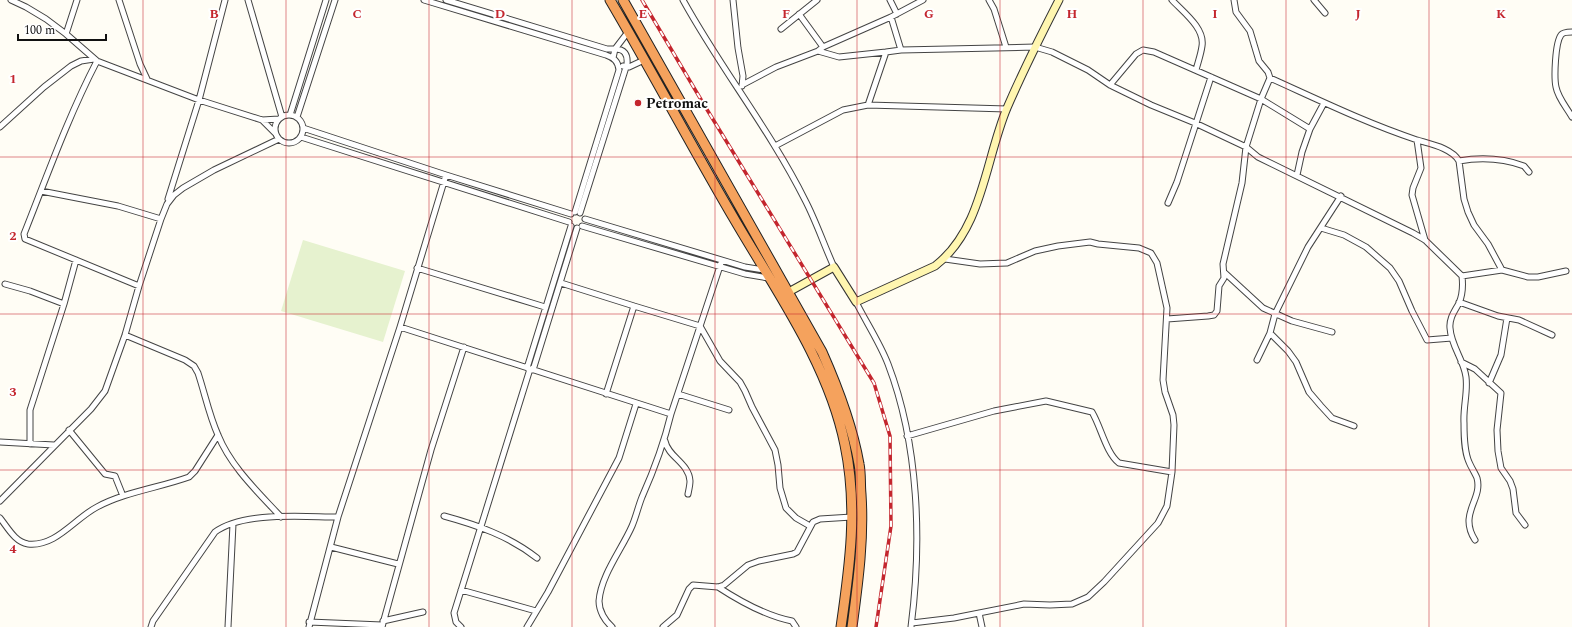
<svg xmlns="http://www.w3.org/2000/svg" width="1572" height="627" viewBox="0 0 1572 627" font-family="Spectral,serif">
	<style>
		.pitch { fill: #e6f2cf }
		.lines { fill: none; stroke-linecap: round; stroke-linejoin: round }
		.street-casing { stroke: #444; stroke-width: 7 }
		.secondary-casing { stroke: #333; stroke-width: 9 }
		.highway-casing { stroke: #222; stroke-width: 11 }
		.street { stroke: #fff; stroke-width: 5 }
		.secondary { stroke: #fff6b0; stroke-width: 7 }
		.highway { stroke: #f5a25d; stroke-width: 9 }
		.rail-casing { stroke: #c4262e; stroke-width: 3.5 }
		.rail { stroke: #fff; stroke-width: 2; stroke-dasharray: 6; stroke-linecap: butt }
		.grid { fill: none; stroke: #c4262e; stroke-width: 1; stroke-opacity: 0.55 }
		.poi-dot { fill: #c4262e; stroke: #fff; stroke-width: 1.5 }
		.labels { text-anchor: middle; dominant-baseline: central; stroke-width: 4; stroke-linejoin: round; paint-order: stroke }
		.poi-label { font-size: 14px; font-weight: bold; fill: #111; stroke: #fff; text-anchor: start }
		.grid-label { font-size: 13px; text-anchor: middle; font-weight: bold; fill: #c4262e; stroke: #fff; stroke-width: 4; stroke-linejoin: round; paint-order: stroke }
	</style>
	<rect width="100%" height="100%" fill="#fffdf5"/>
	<path class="pitch" d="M303 240 405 271 383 342 281 311Z"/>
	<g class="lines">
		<defs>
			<path id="street" d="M11 0 26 7 46 19 66 34 97 61 199 100 262 120 279 119
				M119 0 140 64 147 79
				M248 0 282 117
				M424 0 606 55C614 58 618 61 619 70L575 212
				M446 0 607 49H615L628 32
				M683 0C721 69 770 130 805 200 816 221 824 245 834 267
				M733 0 738 48 743 76 742 86
				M890 0 897 14
				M989 0 994 9 1006 47
				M1172 0C1183 12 1205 28 1202 46 1201 54 1198 62 1196 70
				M1314 0 1325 13
				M799 14 823 47
				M891 17 901 50
				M781 29 817 0
				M1572 32C1568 32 1563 32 1561 35 1555 43 1554 78 1556 87 1558 98 1567 108 1572 117
				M66 34 77 0
				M818 51 839 57 886 52
				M97 61C68 117 47 176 24 234L25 239 139 286
				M623 66 629 67 644 60
				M1270 78C1319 100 1366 123 1417 140 1430 144 1452 148 1459 161L1464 199 1468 212 1474 225 1488 244 1502 270
				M742 85 776 67 818 51 823 47 891 17 923 0
				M1110 85 1136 54 1143 50 1154 52 1261 99 1310 129
				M868 105 886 52 901 50 1035 47 1052 52 1088 70 1110 85 1151 105 1195 123 1246 147 1258 157 1413 233 1425 240 1462 276C1463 285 1463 294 1459 303 1455 311 1449 318 1450 328 1451 346 1464 360 1466 377 1468 392 1463 407 1464 423 1464 435 1464 451 1469 462 1471 467 1475 473 1477 478 1483 500 1458 513 1475 540
				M275 129a14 14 0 1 1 28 0a14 14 0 1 1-28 0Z
				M290 115 326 0
				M297 117 335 0
				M262 120 276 134
				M0 127 44 87 71 66 81 61 94 59
				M303 128 446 175 571 214
				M301 137 569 222
				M1417 140 1421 168 1413 188 1412 195 1425 240
				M775 146 843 110 868 105 1007 109
				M1459 161C1482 157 1502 158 1524 166L1529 172
				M1297 175 1302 152 1310 129 1324 103
				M41 191 118 206 161 219
				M168 199 199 100 225 0
				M1168 203 1177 182 1211 77
				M580 213 627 64C628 54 624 49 615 49L613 58
				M585 219 745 267 764 270
				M582 226 745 274 768 278
				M1321 228 1344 235 1366 247 1390 268 1399 281 1412 311 1427 340 1452 338
				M417 268 545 307
				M1225 273 1263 308 1292 321 1332 332
				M1462 276 1502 270 1528 277H1538L1566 271
				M561 283 634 306 606 394
				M5 284 30 291 64 304
				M856 302C866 322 880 343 888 364 919 445 922 542 911 627
				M1459 302 1498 316 1519 320 1552 335
				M634 306 700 326 720 361 740 382 745 391 752 407 775 450 778 465 780 488 786 508 796 518 810 526
				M1167 319 1208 316 1214 315 1217 311 1219 286 1224 278 1223 264 1242 183 1246 147 1261 99 1270 78 1268 72 1259 61 1250 31 1236 12 1234 0
				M400 327 671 414 722 260
				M1270 333 1288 351 1296 362 1309 392 1321 406 1332 418 1354 426
				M125 335 185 360 194 366 198 373C205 394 209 415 218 435 231 467 258 492 281 517
				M1257 360 1270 333 1275 314 1308 247 1341 196
				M1461 362 1475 369 1501 393 1497 430 1498 451 1501 468 1510 481 1513 489 1516 513 1525 525
				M527 368 571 226
				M533 370 577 228
				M1489 383 1501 355 1507 318
				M678 394 729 410
				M69 430 105 474 115 476 123 496
				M907 436 994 411 1046 401 1092 412C1101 427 1106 453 1119 463L1172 472
				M665 441C668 457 689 463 690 481 690 485 689 489 688 494
				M0 442 54 445
				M30 444V410L64 304 76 260
				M0 501 91 409 105 391 125 335 139 286 161 219 167 204 174 195 183 188 214 170 279 139
				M444 516C477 525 509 536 537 558
				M0 518C8 528 15 542 28 544 56 547 74 519 97 507 125 492 158 488 189 477L195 471 218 435
				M331 547 398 564
				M718 587C741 602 766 616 792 621L796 627
				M461 590 536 611
				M979 613 982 627
				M383 621 423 612
				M309 622 382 625
				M912 623 954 618 1024 604 1050 605 1072 604 1088 597 1104 582 1158 523 1167 506 1172 472 1174 425 1173 415 1165 392 1163 380 1167 308 1157 263 1151 253 1139 248 1098 244 1090 242 1058 246 1035 251 1007 263 980 264 945 259
				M151 627 153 621 215 532C243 511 304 517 338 517
				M228 627 233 524
				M309 627 338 517 400 327 446 175
				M382 627 431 450 464 347
				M461 627 456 622 454 613 530 369
				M527 627 548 592 619 458 636 404
				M612 627C605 621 599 611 599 601 601 575 622 549 632 526 636 517 638 507 642 497 654 470 664 443 671 414
				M663 627 677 615 689 589 693 585 718 587 724 585 748 565 759 561 793 554 797 552 813 522 820 519 852 517"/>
			<path id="secondary" d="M785 294 834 267 856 302 935 266C983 229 985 160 1007 108 1023 71 1041 35 1059 0"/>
			<path id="highway" d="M610 0C653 73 693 149 736 222 777 292 829 365 845 445 858 507 850 565 841 627
				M623 0 822 352C838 388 852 424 859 464 861 473 860 484 861 494 864 539 858 582 852 627"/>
		</defs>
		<use href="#street" class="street-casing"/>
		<use href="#secondary" class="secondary-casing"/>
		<use href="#highway" class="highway-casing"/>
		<use href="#street" class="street"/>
		<use href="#secondary" class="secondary"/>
		<use href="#highway" class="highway"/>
		<defs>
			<path id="rail" d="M642 0 703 103 874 383 890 436 891 526 876 627"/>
		</defs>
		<use href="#rail" class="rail-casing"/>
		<use href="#rail" class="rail"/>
	</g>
	<path class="grid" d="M143 0V627M286 0V627M429 0V627M572 0V627M715 0V627M857 0V627M1000 0V627M1143 0V627M1286 0V627M1429 0V627M0 157H1572M0 314H1572M0 470H1572"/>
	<circle class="poi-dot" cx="638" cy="103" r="4"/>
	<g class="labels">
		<g class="poi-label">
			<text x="646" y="103">Petromac</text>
		</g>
	</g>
	<g class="grid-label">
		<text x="214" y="18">B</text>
		<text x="357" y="18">C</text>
		<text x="500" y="18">D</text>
		<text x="643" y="18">E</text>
		<text x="786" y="18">F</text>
		<text x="929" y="18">G</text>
		<text x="1072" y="18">H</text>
		<text x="1215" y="18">I</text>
		<text x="1358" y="18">J</text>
		<text x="1501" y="18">K</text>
		<text x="13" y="83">1</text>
		<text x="13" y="240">2</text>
		<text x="13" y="396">3</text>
		<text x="13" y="553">4</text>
	</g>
	<path d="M18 34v6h88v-6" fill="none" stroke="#111111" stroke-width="2"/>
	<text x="24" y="34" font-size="12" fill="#111111" stroke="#ffffff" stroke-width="3" paint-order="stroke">100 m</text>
</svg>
